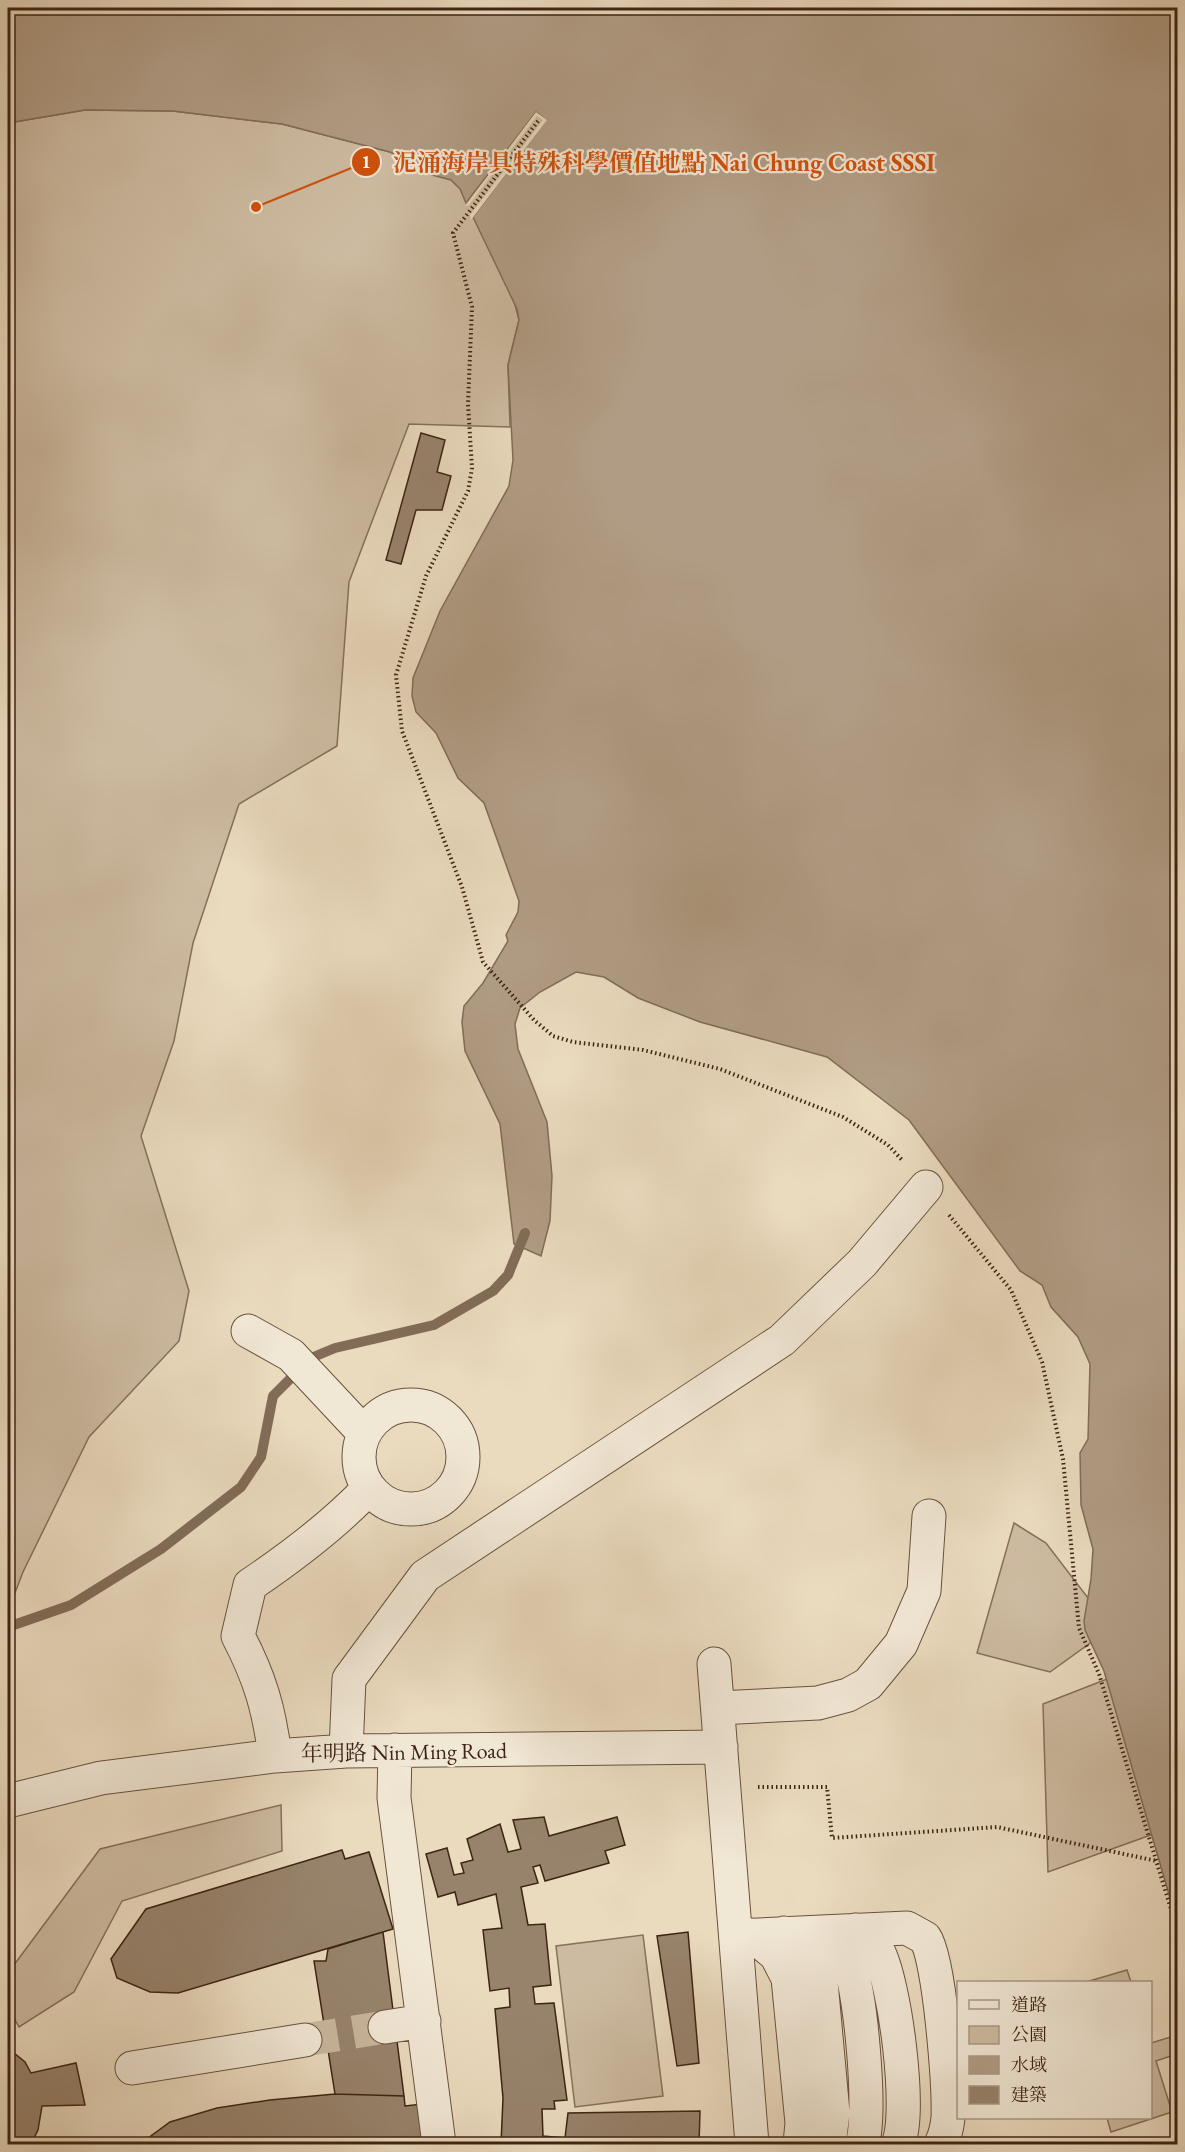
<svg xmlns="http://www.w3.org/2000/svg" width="1185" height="2152" viewBox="0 0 1185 2152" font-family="'EB Garamond','Noto Serif TC',serif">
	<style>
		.green { fill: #cdbba1; stroke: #86705a; stroke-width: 1.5 }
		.water { fill: #b09c84; stroke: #826c57; stroke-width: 1.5 }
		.pier { fill: #eadabe }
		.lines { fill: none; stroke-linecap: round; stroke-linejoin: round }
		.stream { stroke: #826c57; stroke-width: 10 }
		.building { fill: #97836c; stroke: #3e2414; stroke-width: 1.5 }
		.minor-tunnel { stroke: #c8b69c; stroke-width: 33; stroke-dasharray: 33 16; stroke-linecap: butt }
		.minor-casing { stroke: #69523e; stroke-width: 35 }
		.path { stroke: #3e2414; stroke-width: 4; stroke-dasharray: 1.5 3; stroke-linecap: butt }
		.minor { stroke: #f1e7d5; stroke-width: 33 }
		.labels { text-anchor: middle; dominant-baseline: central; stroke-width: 4.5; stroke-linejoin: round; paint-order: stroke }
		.street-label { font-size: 22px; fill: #3e2414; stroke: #f1e7d5 }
		.leader { fill: none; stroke: #ce510d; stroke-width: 2 }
		.callout-dot { fill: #ce510d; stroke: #f1e7d5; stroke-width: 2 }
		.mark-label { font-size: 18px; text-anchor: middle; font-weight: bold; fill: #fff }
		.callout-label { font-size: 24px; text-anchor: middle; font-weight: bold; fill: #ce510d; stroke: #f1e7d5; stroke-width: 4.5; stroke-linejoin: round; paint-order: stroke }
	</style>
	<rect width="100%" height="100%" fill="#eadabe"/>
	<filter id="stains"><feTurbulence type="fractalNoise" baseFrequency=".00333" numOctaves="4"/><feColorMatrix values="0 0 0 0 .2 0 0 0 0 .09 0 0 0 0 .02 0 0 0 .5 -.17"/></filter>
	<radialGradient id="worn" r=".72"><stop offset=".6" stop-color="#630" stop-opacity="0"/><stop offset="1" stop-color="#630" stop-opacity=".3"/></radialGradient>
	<path class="green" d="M587 26 513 297 519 320 508 365 510 427 409 424 349 582 337 746 239 804 193 943 174 1041 141 1136 189 1291 179 1341 89 1437 23 1572 8 1611V123L85 110 173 111 282 124 390 152Z
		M1014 1523 1046 1543 1111 1628 1050 1672 977 1653Z
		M1107 1679 1173 1827 1048 1872 1043 1704Z
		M281 1805 282 1851 122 1901 74 1992 19 2027 8 2007V1973L100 1849Z
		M643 1935 663 2096 575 2107 556 1946Z
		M1127 1970 1131 1982H1086Z
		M1177 2035V2054L1156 2061 1172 2112 1111 2132 1107 2118H1150L1151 2043Z"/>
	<path class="water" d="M8 8H1177V1922L1104 1671 1085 1630 1084 1621 1091 1579 1093 1549 1081 1505 1080 1453 1088 1439 1090 1364 1078 1337 1051 1307 1042 1285 1020 1271 909 1120 827 1057 700 1022 638 998 604 977 576 972 540 992 520 1008 515 1024 518 1049 547 1122 552 1176 550 1221 541 1256 514 1244 500 1124 465 1051 462 1022 464 1006 483 983 508 941 506 935 518 912 519 901 484 803 458 778 436 733 416 712 412 696 413 678 440 611 509 486 513 460 508 365 519 320 517 309 473 217 546 120 536 112 466 203 460 189 451 180 432 175 390 152 282 124 173 111 85 110 8 123Z"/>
	<path class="pier" d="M536 112 547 120 471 220 470 215 543 120 537 116 469 205 465 206Z"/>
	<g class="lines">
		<path class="stream" d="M8 1627 71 1605 161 1549 241 1487 261 1457 273 1396 311 1358 335 1348 434 1325 493 1291 508 1275 525 1233"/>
	</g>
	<path class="building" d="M421 433 445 440 437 472 451 476 442 510H416L401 564 386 560Z
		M544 1817 549 1836 617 1817 625 1845 605 1851 609 1863 545 1881 540 1865 533 1867 538 1883 521 1887 528 1925 545 1924 551 1985 533 1987 535 2004 554 2003 567 2100 554 2101 555 2109H542L543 2136 565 2138 568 2113 700 2111 699 2144H501L503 2098 495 2009 510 2007 509 1988 490 1991 483 1930 502 1928 496 1894 458 1905 455 1892 438 1897 426 1854 447 1848 454 1875 464 1873 461 1863 473 1860 467 1839 500 1824 508 1852 521 1849 513 1820Z
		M342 1850 345 1859 369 1852 393 1929 178 1993 150 1992 117 1978 111 1959 146 1909Z
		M383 1932 404 2096 335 2094 314 1961H326L328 1949Z
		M688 1932 699 2063 677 2066 657 1936Z
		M8 2048 25 2062 31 2073 76 2063 85 2105 42 2106 38 2130 31 2144H8Z
		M335 2094 404 2096 405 2106 423 2104 429 2144H140L170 2122 217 2108 270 2100Z"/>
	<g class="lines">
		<path class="minor-tunnel" d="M305 2040 385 2027"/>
		<defs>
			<path id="minor" d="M248 1331 291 1355 364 1433
				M359 1457a52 52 0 1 1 104 0a52 52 0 1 1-104 0Z
				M714 1664 752 2144
				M718 1708 818 1703 848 1695 868 1684 901 1644 924 1591 929 1516
				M395 1750 394 1798 439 2144
				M346 1751 349 1679 425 1576 782 1340 862 1263 926 1187
				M275 1756C269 1709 260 1678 238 1636L250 1585C293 1556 333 1526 369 1488
				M8 1801 101 1778 275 1756 346 1751 721 1747
				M855 1930C867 1933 873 1940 878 1951 895 1983 912 2112 898 2144
				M821 1932C836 1938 844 1950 850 1966 861 1997 872 2115 862 2144
				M784 1933C807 1943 815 1959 821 1982L833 2113 829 2144
				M752 1935 776 1955 788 1978 802 2123 800 2144
				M736 1936 907 1928 925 1938C940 1959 949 2087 948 2118 947 2127 945 2136 941 2144
				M385 2027 424 2021
				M132 2068 305 2040"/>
		</defs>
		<use href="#minor" class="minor-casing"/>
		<path class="path" d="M538 121 453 233 472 307 468 404 472 468 468 491 426 576 396 675 402 731 462 887 483 962 534 1020 553 1036 573 1042 643 1050 720 1069 843 1117 888 1145 903 1161
			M949 1215 1011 1290 1042 1362 1063 1459 1079 1628 1099 1674 1178 1932
			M758 1787H827L832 1838 997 1827 1157 1861"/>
		<use href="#minor" class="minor"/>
	</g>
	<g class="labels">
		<g class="street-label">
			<text transform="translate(404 1752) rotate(-1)">年明路 Nin Ming Road</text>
		</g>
	</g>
	<path class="leader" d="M256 207L366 162"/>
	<g class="callout-dot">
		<circle cx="256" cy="207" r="6"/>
		<circle cx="366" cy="162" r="15"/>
	</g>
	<g class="mark-label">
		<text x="366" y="168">1</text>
	</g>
	<g class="callout-label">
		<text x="664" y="171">泥涌海岸具特殊科學價值地點 Nai Chung Coast SSSI</text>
	</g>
	<rect width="1185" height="2152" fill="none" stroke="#eadabe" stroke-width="30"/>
	<rect x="9" y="9" width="1167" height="2134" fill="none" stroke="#3e2414" stroke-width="3"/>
	<rect x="15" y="15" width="1155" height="2122" fill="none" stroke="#3e2414" stroke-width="1.5"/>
	<rect x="957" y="1981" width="195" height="138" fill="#f1e7d5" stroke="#a99988" stroke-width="1.5"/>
	<rect x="969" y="2000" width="30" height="9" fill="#f1e7d5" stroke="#a99988" stroke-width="1.5"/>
	<text x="1011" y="2011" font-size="18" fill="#3e2414">道路</text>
	<rect x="969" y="2026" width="30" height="18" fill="#cdbba1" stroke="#a99988" stroke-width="1.5"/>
	<text x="1011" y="2041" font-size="18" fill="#3e2414">公園</text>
	<rect x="969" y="2056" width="30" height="18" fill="#b09c84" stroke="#a99988" stroke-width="1.5"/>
	<text x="1011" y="2071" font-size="18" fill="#3e2414">水域</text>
	<rect x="969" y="2086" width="30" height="18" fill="#97836c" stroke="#a99988" stroke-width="1.5"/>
	<text x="1011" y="2101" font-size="18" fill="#3e2414">建築</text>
	<rect width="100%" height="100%" filter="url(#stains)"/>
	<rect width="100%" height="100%" fill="url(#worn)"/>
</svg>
